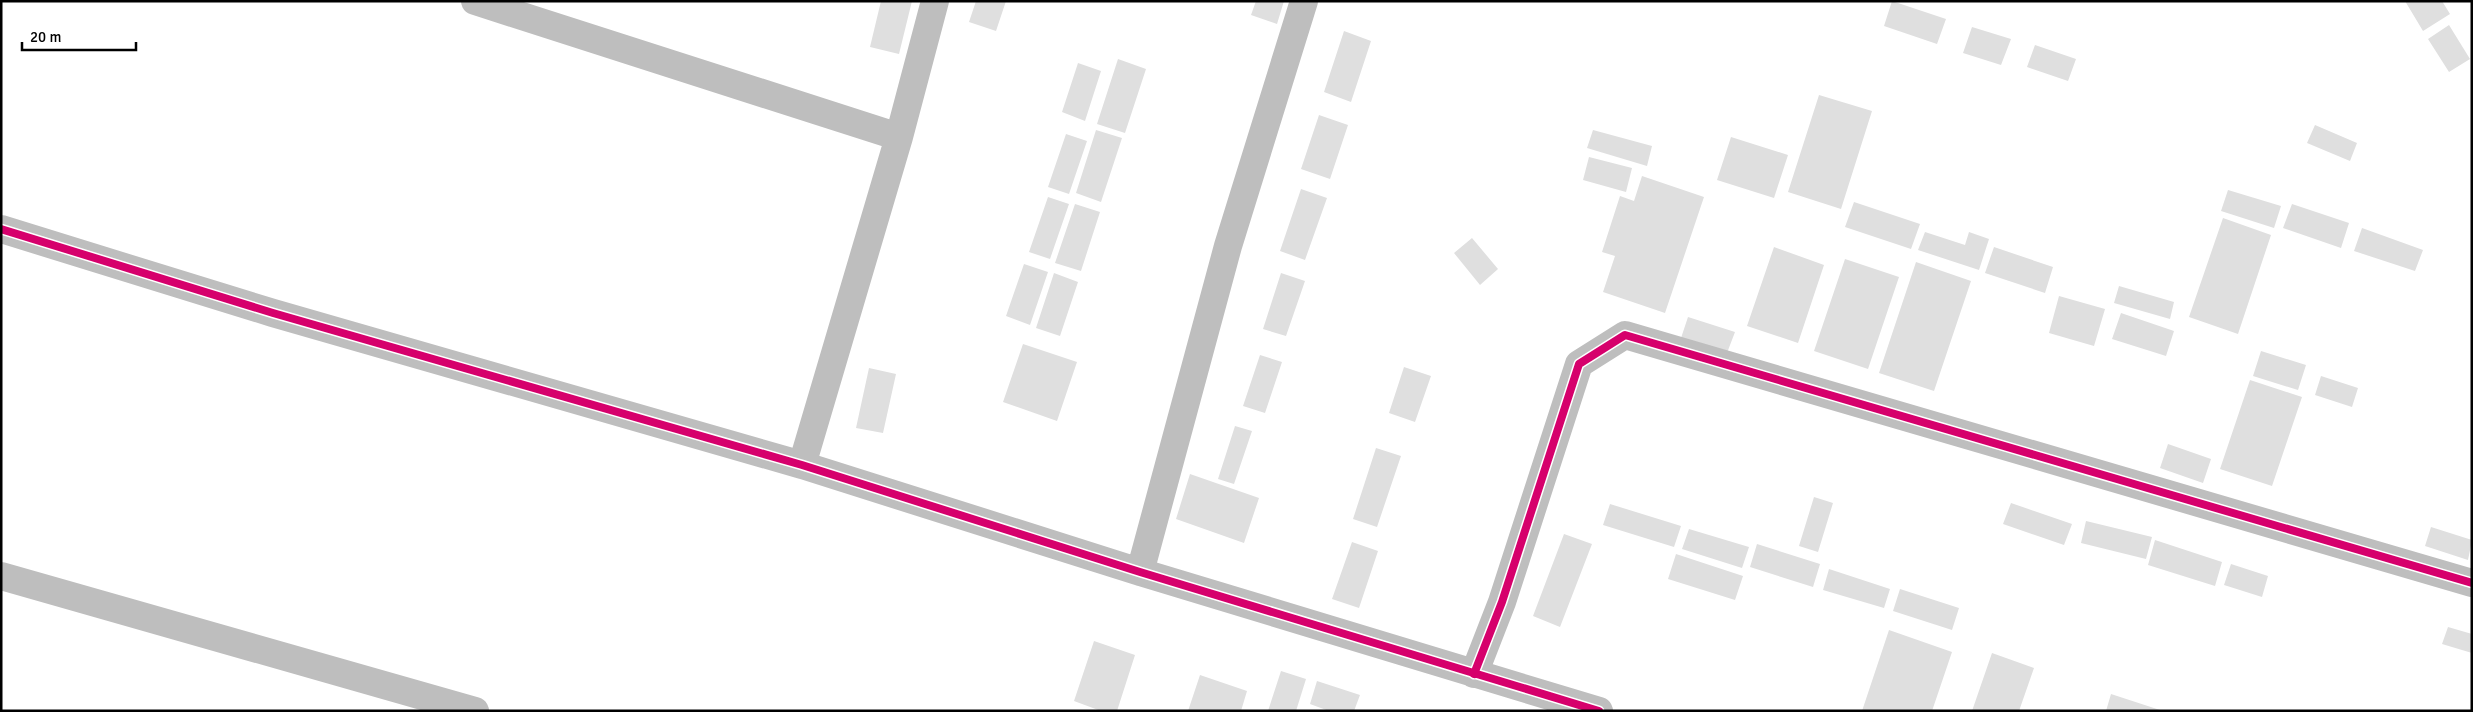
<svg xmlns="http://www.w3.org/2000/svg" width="2473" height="712" viewBox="0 0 2473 712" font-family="Signika,sans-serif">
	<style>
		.building { fill: #dfdfdf }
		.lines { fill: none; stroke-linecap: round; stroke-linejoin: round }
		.minor { stroke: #bebebe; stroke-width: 28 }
		.cycleway-casing { stroke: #fff; stroke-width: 11 }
		.cycleway { stroke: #d6006c; stroke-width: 8 }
	</style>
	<rect width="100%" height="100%" fill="#fff"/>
	<path class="building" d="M881 1H912L899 54 870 47Z
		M976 1H1006L996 31 969 22Z
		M1256 1H1284L1277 24 1251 15Z
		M1892 1 1946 19 1937 44 1884 26Z
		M2405 1H2442L2450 14 2423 31Z
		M2449 25 2470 59 2449 72 2428 39Z
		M1972 27 2011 39 2001 65 1963 53Z
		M1344 31 1371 41 1351 102 1324 92Z
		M2035 45 2076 59 2068 81 2027 67Z
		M1118 59 1146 69 1125 133 1097 124Z
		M1078 63 1101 71 1085 121 1062 112Z
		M1819 95 1872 111 1841 209 1788 192Z
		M1319 115 1348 125 1330 179 1301 169Z
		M2315 125 2357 143 2350 161 2307 143Z
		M1096 130 1122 138 1101 202 1076 193Z
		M1593 130 1652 146 1647 166 1587 148Z
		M1066 134 1087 141 1069 194 1048 187Z
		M1731 137 1788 155 1774 198 1717 180Z
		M1589 157 1632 168 1626 192 1583 180Z
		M1642 176 1704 197 1665 313 1603 292 1615 256 1602 252 1620 196 1634 201Z
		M1301 189 1327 198 1305 260 1280 251Z
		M2228 190 2281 206 2274 228 2221 211Z
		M1048 197 1069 204 1050 259 1029 252Z
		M1854 202 1920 224 1911 249 1845 227Z
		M1075 204 1100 212 1081 271 1055 263Z
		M2292 204 2349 223 2341 248 2283 228Z
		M2223 218 2271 235 2238 334 2189 317Z
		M2362 228 2423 250 2415 271 2354 251Z
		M1925 232 1965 245 1969 232 1989 239 1979 270 1918 250Z
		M1472 238 1498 269 1480 285 1454 253Z
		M1774 247 1824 265 1798 343 1747 326Z
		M1994 247 2053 267 2045 293 1985 273Z
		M1845 259 1899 277 1868 369 1814 351Z
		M1916 262 1971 281 1934 391 1879 373Z
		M1024 264 1048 272 1030 325 1006 316Z
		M1054 273 1078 282 1060 336 1036 328Z
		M1281 273 1305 281 1286 336 1263 329Z
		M2119 286 2174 302 2170 319 2114 303Z
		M2059 296 2105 309 2094 346 2049 333Z
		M2121 313 2174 331 2166 356 2112 339Z
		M1688 317 1735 332 1727 353 1681 338Z
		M1023 344 1077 362 1057 421 1003 402Z
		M2261 351 2306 365 2298 390 2253 376Z
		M1260 355 1282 362 1265 413 1243 406Z
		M1404 367 1431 376 1415 422 1389 413Z
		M869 368 896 374 883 433 856 428Z
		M2321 376 2358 388 2352 407 2315 395Z
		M2250 380 2302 397 2272 486 2220 469Z
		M1235 426 1252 431 1234 484 1218 479Z
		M2168 444 2211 459 2203 483 2160 468Z
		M1376 448 1401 456 1377 527 1353 519Z
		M1190 474 1259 498 1244 543 1176 519Z
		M1814 497 1833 503 1818 552 1799 546Z
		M2011 503 2072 524 2064 545 2003 524Z
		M1610 504 1681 526 1674 547 1603 525Z
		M2086 521 2152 537 2146 559 2081 543Z
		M2431 527 2472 540 2468 560 2425 546Z
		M1689 529 1749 547 1742 568 1682 549Z
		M1564 534 1592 544 1560 627 1533 616Z
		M2155 540 2222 562 2215 586 2148 565Z
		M1352 542 1378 551 1359 608 1332 599Z
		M1757 544 1820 564 1813 587 1750 567Z
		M1676 554 1743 576 1735 600 1668 579Z
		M2231 564 2268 576 2262 597 2224 585Z
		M1829 569 1890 589 1884 608 1823 590Z
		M1900 589 1959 608 1952 630 1893 611Z
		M2448 627 2472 634V653L2442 644Z
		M1889 630 1952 652 1932 711H1862Z
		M1094 641 1135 655 1117 711H1101L1074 701Z
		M1992 653 2034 668 2019 711H1972Z
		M1281 671 1306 679 1296 711H1268Z
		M1200 675 1247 691 1241 711H1188Z
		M1317 681 1360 695 1354 711H1329L1310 704Z
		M2111 694 2160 710V711H2106Z"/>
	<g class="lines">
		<path class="minor" d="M475 1 899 137
			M1 229 273 313 802 465 1140 572 1599 711
			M802 465 899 137 935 1
			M1140 572 1228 246 1304 1
			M1 576 475 711
			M1474 674 1502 602 1579 364 1625 335 2472 583"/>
		<defs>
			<path id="cycleway" d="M1 229 273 313 802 465 1140 572 1599 711
				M1474 674 1502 602 1579 364 1625 335 2472 583"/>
		</defs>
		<use href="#cycleway" class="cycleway-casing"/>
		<use href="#cycleway" class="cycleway"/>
	</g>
	<rect width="2473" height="712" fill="none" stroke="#000000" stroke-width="5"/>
	<path d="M22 42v8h114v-8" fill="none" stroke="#000000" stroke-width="2.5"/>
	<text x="30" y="42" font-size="15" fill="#000000" stroke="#ffffff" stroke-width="4" paint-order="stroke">20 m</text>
</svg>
